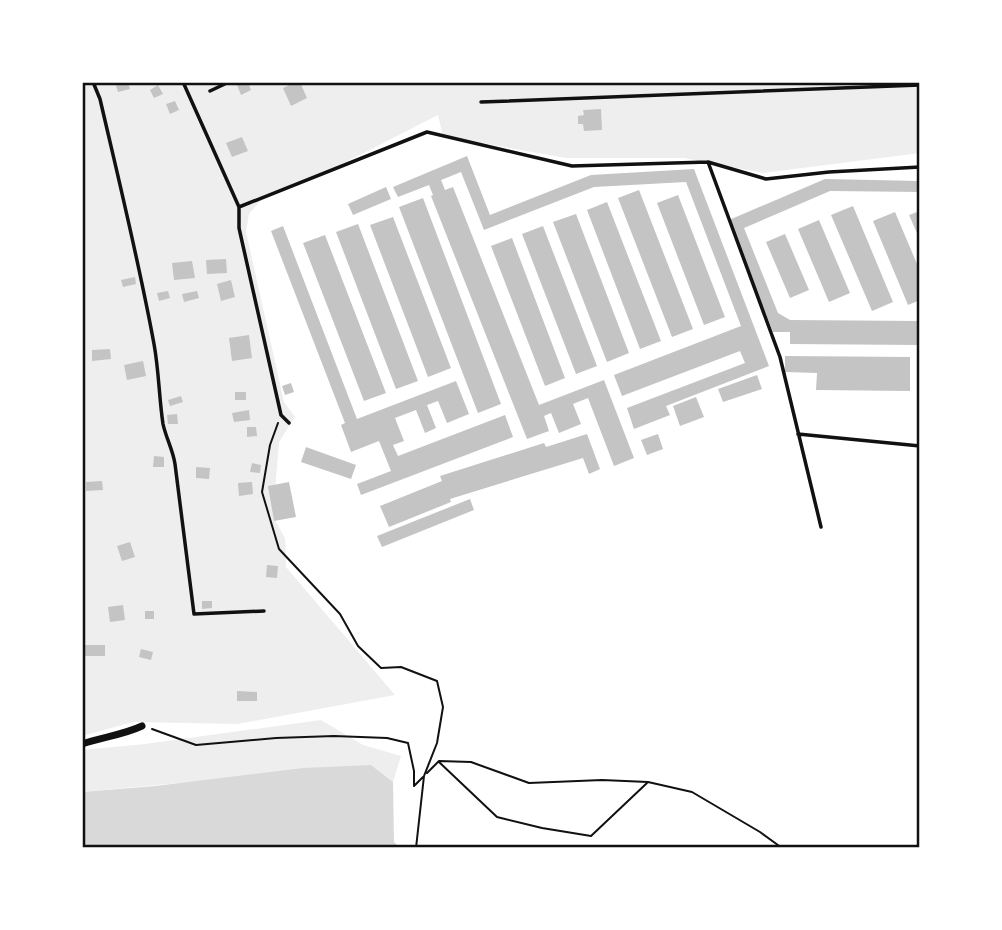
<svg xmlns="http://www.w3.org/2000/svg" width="1002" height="930" viewBox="0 0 1002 930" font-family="Bitter,serif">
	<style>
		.green { fill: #eee }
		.water { fill: #d9d9d9 }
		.building { fill: #c4c4c4 }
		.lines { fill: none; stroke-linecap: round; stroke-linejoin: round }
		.path { stroke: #111; stroke-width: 2 }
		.service { stroke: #111; stroke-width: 3.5 }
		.minor { stroke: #111; stroke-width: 7 }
		.neatline { fill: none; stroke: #111; stroke-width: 2.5 }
	</style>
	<rect width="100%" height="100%" fill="#fff"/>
	<path class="green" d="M82 82H920V153L763 173 684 158H566L443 136 438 115 344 163 261 200 249 214 246 232 284 402 295 417 279 442 273 517 285 538 286 567 395 695 237 724 133 722 82 736Z
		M321 720 363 745 401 756 393 782 371 765 82 792V750L145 744Z"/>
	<path class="water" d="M371 765 393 782 394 842 400 848H82V792L155 786 303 768Z"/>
	<path class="building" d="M115 82H128L130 89 118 92Z
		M245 82H248L251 90 241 95 237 85Z
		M295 82H300L307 98 291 106 283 88Z
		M158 85 163 94 154 98 150 90Z
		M175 101 179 110 170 114 166 104Z
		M601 109 602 130 584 131 583 124H578V116L584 115 583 110Z
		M242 137 248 151 232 157 226 143Z
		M467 156 490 215 591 175 694 169 769 366 666 406 670 415 634 429 627 408 745 363 740 351 622 396 614 375 741 326 686 182 594 187 484 230 461 172 441 180 445 190 453 187 539 405 604 380 634 458 614 466 588 398 573 404 581 424 559 433 551 413 544 416 549 431 527 439 431 196 433 195 429 185 398 197 393 187Z
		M825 179 920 181V192L830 191 744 228 778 313 790 320 920 321V345L790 344V332H773L729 220Z
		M386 187 391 199 353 215 348 204Z
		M639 190 693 329 672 337 618 198Z
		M678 195 725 317 704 325 657 203Z
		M423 198 501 404 478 413 399 207Z
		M607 202 661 341 640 349 587 210Z
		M853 206 893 302 872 311 831 215Z
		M920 211V240L909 215Z
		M895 212 920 271V300L908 305 873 221Z
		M576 214 629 353 607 362 553 222Z
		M393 217 451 368 428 377 370 225Z
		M819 220 850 293 829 302 798 229Z
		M358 224 418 381 396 389 336 232Z
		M283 226 357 419 456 381 469 414 447 423 438 401 427 405 436 428 425 433 416 410 395 418 404 441 393 445 398 456 505 415 513 437 361 495 357 484 391 471 379 441 351 452 341 425 345 423 271 231Z
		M543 226 597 366 576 374 522 234Z
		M785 234 809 290 790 298 766 242Z
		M325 235 386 393 364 401 303 243Z
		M512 238 565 378 545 386 491 246Z
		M226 259 227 273 207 274 206 260Z
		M192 261 195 278 174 280 172 263Z
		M135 277 136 284 123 287 121 280Z
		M231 280 235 297 221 301 217 284Z
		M168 291 170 298 159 301 157 293Z
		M197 291 199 298 184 302 182 294Z
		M249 335 252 358 232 361 229 338Z
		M110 349 111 359 92 361V350Z
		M785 356 910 357V391L816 390 817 373 785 372Z
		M143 361 146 376 127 380 124 365Z
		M757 375 762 389 723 402 718 389Z
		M291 383 294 392 285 395 282 386Z
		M235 392H246V400H235Z
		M181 396 183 402 170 406 168 400Z
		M696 397 704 417 680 426 673 406Z
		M249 410 250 420 234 422 232 413Z
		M177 414 178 424H168L167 415Z
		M247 427H256L257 436 247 437Z
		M587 434 600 469 589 474 583 458 450 499 451 502 389 527 380 506 442 481 440 476 544 443 546 447Z
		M658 434 663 449 647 455 641 440Z
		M306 447 356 465 351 479 301 462Z
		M154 456 164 457V467H153Z
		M252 463 261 465 260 473 250 472Z
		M196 467 210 468 209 479 196 478Z
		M102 481 103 490 86 491V482Z
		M252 482 253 494 239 496 238 483Z
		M289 482 296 517 274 521 268 486Z
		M470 499 474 510 382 547 377 536Z
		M130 542 135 557 122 561 117 546Z
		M267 565 278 566 277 578 266 577Z
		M202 601H212V608L202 609Z
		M123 605 125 620 110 622 108 607Z
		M145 611H154V619H145Z
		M82 645H105V656H82Z
		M141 649 153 652 151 660 139 657Z
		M237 691 257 692V701H237Z"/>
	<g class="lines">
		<path class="path" d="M278 423 270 445 262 492 279 549 340 614 358 646 381 668 401 667 437 681 443 707 437 743 424 776 416 848
			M152 729 196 745 276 738 334 736 387 738 408 743 414 771V785
			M439 762 497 817 542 828 591 836 647 783
			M427 773 439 761 471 762 529 783 602 780 648 782 692 792 760 832 782 848
			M414 786 423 777
			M909 848 920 845"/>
		<path class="service" d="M93 82 100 99C119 181 139 262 154 344 159 371 159 398 163 424 166 438 173 450 175 464L194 614 264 611
			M183 82 239 207 427 132 572 166 708 162 766 179 829 172 920 167
			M210 91 229 82
			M481 102 920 85
			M708 162 780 357 821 527
			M239 207V228L281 415 289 423
			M798 434 920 446"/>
		<path class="minor" d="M82 744C102 737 123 735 142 726"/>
	</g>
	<rect width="1002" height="930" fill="none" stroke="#ffffff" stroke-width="168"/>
	<rect x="84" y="84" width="834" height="762" class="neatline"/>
</svg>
